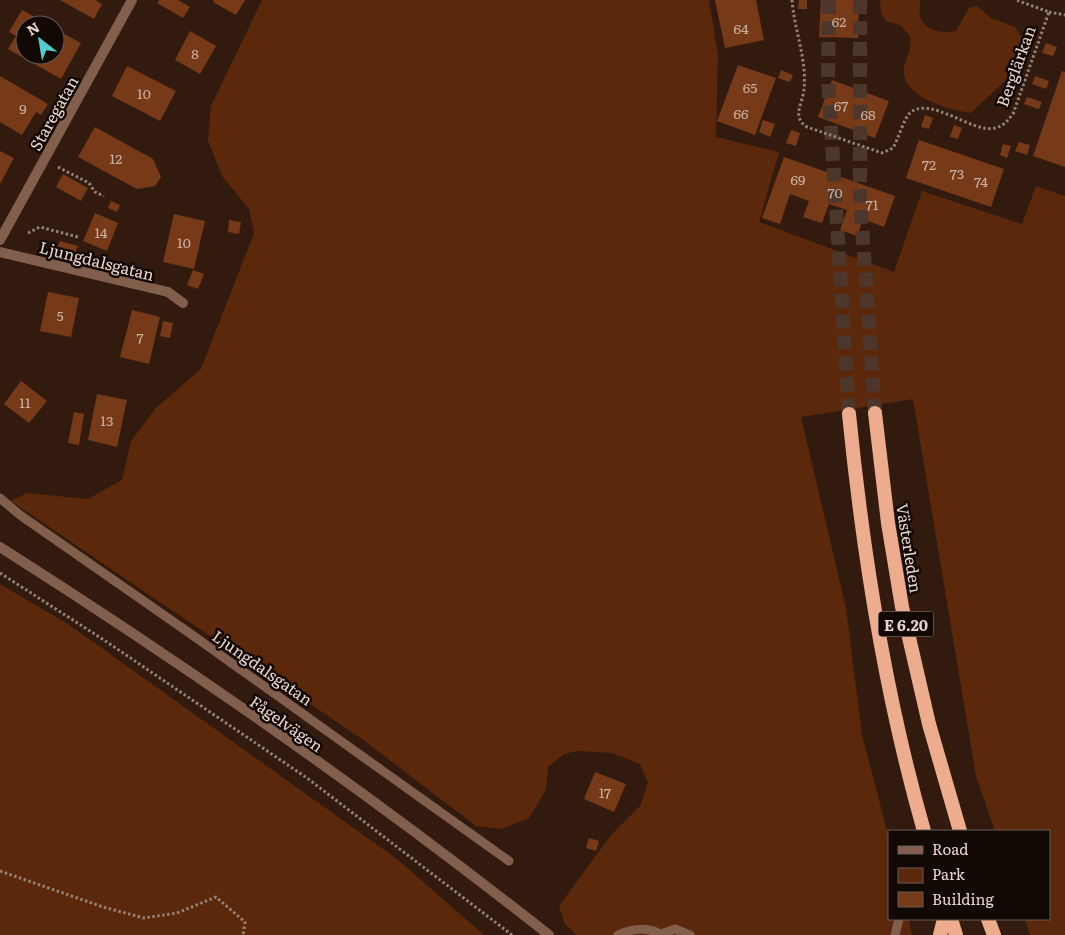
<svg xmlns="http://www.w3.org/2000/svg" width="1065" height="935" viewBox="0 0 1065 935" font-family="Literata,serif">
	<style>
		.green { fill: #5c280b }
		.building { fill: #773a19 }
		.lines { fill: none; stroke-linecap: round; stroke-linejoin: round }
		.trunk-tunnel { stroke: #4d362b; stroke-width: 14; stroke-dasharray: 14 7; stroke-linecap: butt }
		.path { stroke: #958177; stroke-width: 3; stroke-dasharray: 2.5 2.5; stroke-linecap: butt }
		.service { stroke: #825e4d; stroke-width: 9 }
		.minor { stroke: #825e4d; stroke-width: 10 }
		.tertiary { stroke: #825e4d; stroke-width: 10 }
		.trunk { stroke: #ecac8d; stroke-width: 14 }
		.labels { text-anchor: middle; dominant-baseline: central; stroke-width: 5; stroke-linejoin: round; paint-order: stroke }
		.number-label { font-size: 14px; fill: #cbafa1 }
		.shield { fill: #120804; stroke: #a79891; stroke-width: 1 }
		.shield-label { font-size: 15px; font-weight: bold; fill: #e7d6ce }
		.street-label { font-size: 16px; fill: #e7d6ce; stroke: #120804 }
	</style>
	<rect width="100%" height="100%" fill="#321a0e"/>
	<path class="green" d="M262 0H709L718 56 716 137 779 152 759 222 894 272 922 191 1022 224 1036 186 1065 196V935H1030L1025 919H1049V831H995L976 776 913 399 801 417 846 608 862 735 889 838V919H909L912 935H577L565 924 559 906 611 835 640 806 648 783 640 764 612 753 577 751 564 754 548 767 546 790 529 818 501 829 476 826 362 739 11 501 27 493 88 499 122 480 131 441 156 408 201 369 254 233 249 209 222 176 208 140 211 106Z
		M880 0H920C920 5 919 12 920 17 925 31 944 34 956 31L969 8 977 6 991 18 1015 27 1023 39 1021 62 1007 79 971 113C951 110 907 99 904 74 902 65 909 57 910 48 911 44 910 40 910 36L900 25 886 21 881 13Z
		M0 584 68 624 397 859 484 935H0Z"/>
	<path class="building" d="M60 0H95L102 4 94 19Z
		M159 0H178L190 7 183 18 157 3Z
		M214 0H245L236 15 213 2Z
		M715 0H756L764 40 725 48Z
		M799 0H807V9H798Z
		M821 0H859L858 38 819 37Z
		M22 10 49 25H25V55H55V29L81 43 61 79 8 49 16 36 9 32Z
		M190 31 216 46 200 74 175 60Z
		M1046 43 1057 47 1053 56 1042 53Z
		M738 65 776 78 755 135 717 121Z
		M127 66 176 91 160 121 112 96Z
		M781 70 793 75 790 82 778 78Z
		M1062 71 1065 72V167L1033 156Z
		M0 76 48 104 41 115 36 112 22 135 0 122Z
		M1035 76 1049 81 1046 89 1032 84Z
		M832 80 889 101 875 138 818 117Z
		M1027 97 1042 102 1039 109 1024 104Z
		M925 115 933 118 929 129 921 127Z
		M763 120 775 124 770 137 759 132Z
		M954 125 962 128 958 139 950 137Z
		M95 127 153 159 161 177 155 186 137 189 78 157Z
		M791 130 800 133 796 146 786 143Z
		M919 140 1004 169 991 207 906 178Z
		M1019 142 1030 145 1027 155 1015 151Z
		M1003 144 1011 146 1007 158 1000 155Z
		M0 151 14 158 0 184Z
		M784 157 895 196 884 227 863 219 857 236 840 230 847 210 829 204 822 223 803 217 809 201 790 194 780 224 762 218Z
		M63 174 88 188 81 201 56 187Z
		M111 201 120 205 117 212 108 208Z
		M95 213 118 223 107 251 83 241Z
		M174 214 205 221 194 269 163 262Z
		M229 220 241 222 239 234 228 232Z
		M60 241 78 246 72 259 55 252Z
		M193 270 204 274 198 289 187 285Z
		M48 292 79 298 71 337 40 331Z
		M132 310 160 317 149 364 120 357Z
		M163 321 173 323 170 338 160 336Z
		M21 381 47 401 29 423 4 404Z
		M97 394 127 400 117 447 88 440Z
		M74 412 84 414 79 445 68 443Z
		M595 772 626 784 614 812 584 799Z
		M589 838 599 841 596 851 586 848Z"/>
	<g class="lines">
		<path class="trunk-tunnel" d="M829 0 828 80 849 414
			M860 0V197L875 413"/>
		<path class="path" d="M792 0C794 29 807 59 804 89 803 103 791 117 807 127L882 153 893 148C898 140 904 118 910 113 930 95 973 134 995 128 1004 126 1008 120 1013 114L1049 12 1016 0
			M1049 12 1065 15
			M58 167 89 183 95 192 104 196
			M28 233 40 227 78 237
			M0 573 107 642 307 778 512 935
			M0 871 103 907 144 918 177 913 216 897 245 922 243 935"/>
		<path class="service" d="M0 498 20 515 188 632 509 861
			M661 934 675 929 690 935
			M618 935C632 928 649 927 662 935
			M895 935 899 919"/>
		<path class="minor" d="M0 240 132 0
			M0 252 168 292 183 303"/>
		<path class="tertiary" d="M0 547C189 667 373 796 549 935"/>
		<path class="trunk" d="M875 413 888 523 902 607 929 724 960 831
			M849 414C863 555 885 695 924 831
			M951 919 956 935
			M988 919 994 935
			M940 935 944 919"/>
	</g>
	<g class="labels">
		<g class="number-label">
			<text x="839" y="21">62</text>
			<text x="741" y="28">64</text>
			<text x="195" y="53">8</text>
			<text x="750" y="87">65</text>
			<text x="144" y="93">10</text>
			<text x="841" y="105">67</text>
			<text x="23" y="108">9</text>
			<text x="741" y="113">66</text>
			<text x="868" y="114">68</text>
			<text x="116" y="158">12</text>
			<text x="929" y="164">72</text>
			<text x="957" y="173">73</text>
			<text x="798" y="179">69</text>
			<text x="981" y="181">74</text>
			<text x="835" y="192">70</text>
			<text x="872" y="204">71</text>
			<text x="101" y="232">14</text>
			<text x="184" y="242">10</text>
			<text x="60" y="315">5</text>
			<text x="140" y="337">7</text>
			<text x="25" y="402">11</text>
			<text x="107" y="420">13</text>
			<text x="605" y="792">17</text>
		</g>
		<rect class="shield" x="878.5" y="611.5" width="55" height="25" rx="4"/>
		<g class="shield-label">
			<text x="906" y="624">E 6.20</text>
		</g>
		<g class="street-label">
			<text transform="translate(1015 66) rotate(-70)">Berglärkan</text>
			<text transform="translate(53 113) rotate(-61)">Staregatan</text>
			<text transform="translate(97 260) rotate(14)">Ljungdalsgatan</text>
			<text transform="translate(910 548) rotate(81)">Västerleden</text>
			<text transform="translate(263 667) rotate(35)">Ljungdalsgatan</text>
			<text transform="translate(287 723) rotate(35)">Fågelvägen</text>
		</g>
	</g>
	<rect x="888" y="830" width="162" height="90" fill="#120804" stroke="#675a55"/>
	<rect x="898" y="846" width="25" height="8" fill="#825e4d" stroke="#675a55"/>
	<text x="932" y="855" font-size="15" fill="#e7d6ce">Road</text>
	<rect x="898" y="868" width="25" height="15" fill="#5c280b" stroke="#675a55"/>
	<text x="932" y="880" font-size="15" fill="#e7d6ce">Park</text>
	<rect x="898" y="892" width="25" height="15" fill="#773a19" stroke="#675a55"/>
	<text x="932" y="905" font-size="15" fill="#e7d6ce">Building</text>
	<g transform="translate(40 40) rotate(329)"><circle r="24" fill="#120804" stroke="#675a55"/>
	<path d="M0-4L9 19L0 12L-9 19Z" fill="#52cdce"/>
	<text y="-8" font-size="14" font-weight="bold" text-anchor="middle" fill="#e7d6ce">N</text>
	</g>
</svg>
